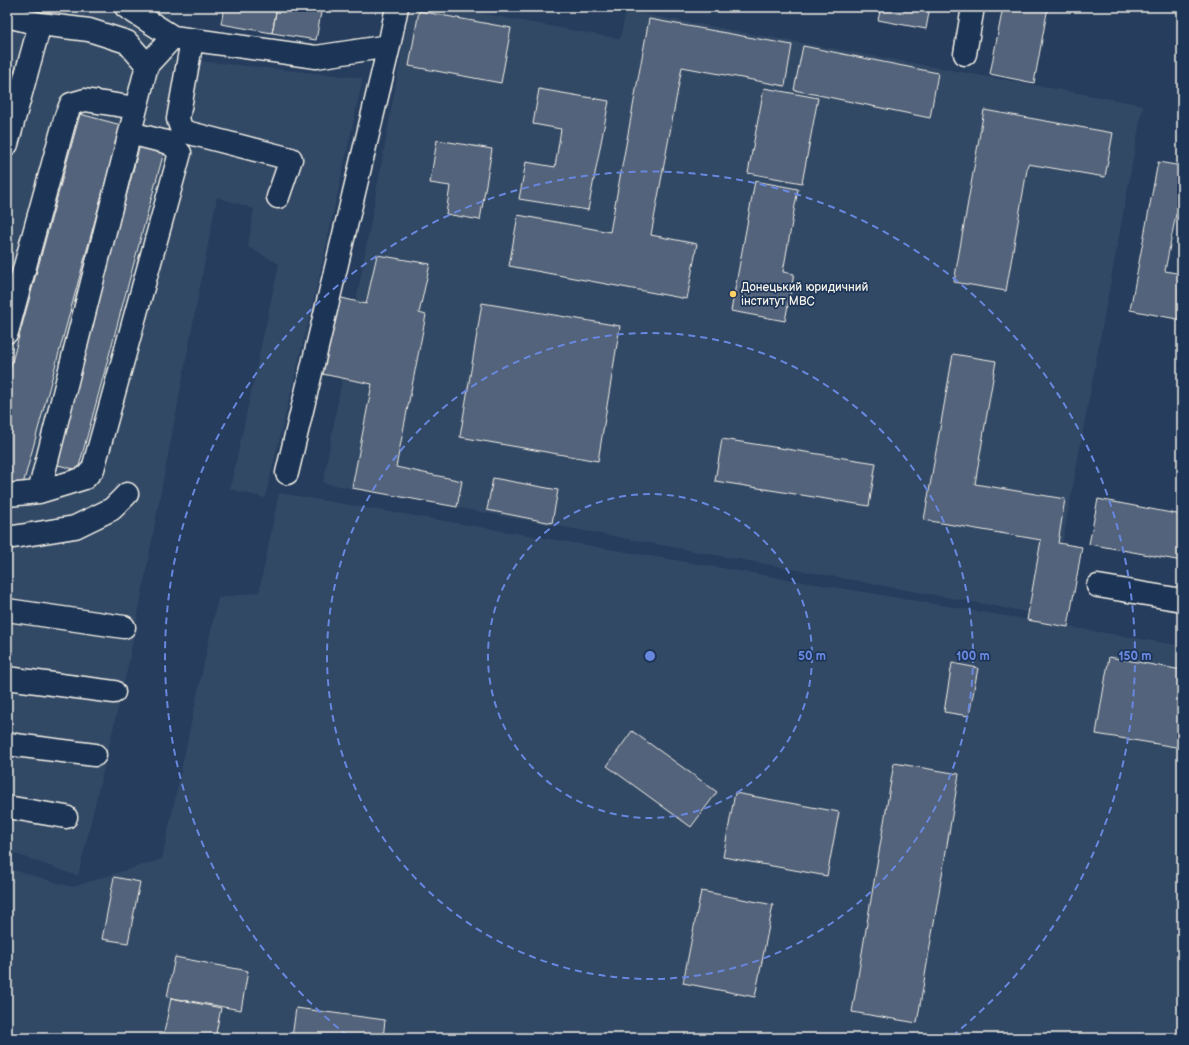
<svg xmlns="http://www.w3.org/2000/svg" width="1189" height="1045" viewBox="0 0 1189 1045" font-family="'Balsamiq Sans',sans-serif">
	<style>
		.built { fill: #334966 }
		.building { fill: #52647b; stroke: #f4f1e8 }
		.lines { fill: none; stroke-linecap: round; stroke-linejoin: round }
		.minor-casing { stroke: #f4f1e8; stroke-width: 25 }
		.minor { stroke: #1d3557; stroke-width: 22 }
		.ring { fill: none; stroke: #6887de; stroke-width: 2; stroke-dasharray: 7 5 }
		.poi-dot { fill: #ffd166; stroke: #1d3557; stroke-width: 1.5 }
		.labels { text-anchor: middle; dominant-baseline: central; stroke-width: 3.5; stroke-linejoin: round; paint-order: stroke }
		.poi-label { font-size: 12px; fill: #f4f1e8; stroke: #1d3557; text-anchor: start }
		.centre { fill: #6887de; stroke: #1d3557; stroke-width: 2 }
		.ring-label { font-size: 12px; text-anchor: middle; font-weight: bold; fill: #6887de; stroke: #1d3557; stroke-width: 3.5; stroke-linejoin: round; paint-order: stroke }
	</style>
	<rect width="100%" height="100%" fill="#263d5d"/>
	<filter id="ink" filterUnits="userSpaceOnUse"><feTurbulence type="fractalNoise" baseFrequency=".025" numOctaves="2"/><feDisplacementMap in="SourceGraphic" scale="8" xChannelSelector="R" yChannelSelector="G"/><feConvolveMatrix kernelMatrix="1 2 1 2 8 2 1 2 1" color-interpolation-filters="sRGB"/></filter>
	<g filter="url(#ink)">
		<path class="built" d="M7 7H172L160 57 363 78 320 273 265 498 230 489 279 264 248 247 254 209 217 197 128 666 78 876 7 851Z
			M410 7H446L620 39 626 11 1143 105 1049 616 323 483Z
			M279 493 1182 646V1038H7V868L72 887 162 859 218 598 259 592Z"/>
		<path class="building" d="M224 7H277L272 33 221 24Z
			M277 7H322L316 40 272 33Z
			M881 7H930L926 29 878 20Z
			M1003 7H1048L1034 83 990 74Z
			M419 11 511 28 501 83 409 66Z
			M649 19 792 45 785 86 682 67 651 235 697 244 687 299 509 266 518 215 610 232Z
			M803 46 938 73 930 118 794 90Z
			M764 88 818 98 802 183 748 173Z
			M539 89 609 101 588 210 519 199 526 162 555 167 561 129 533 124Z
			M984 110 1113 133 1105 177 1028 164 1006 291 954 282Z
			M80 114 121 125 22 488 7 484V380Z
			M437 140 492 149 480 220 446 214 450 186 430 183Z
			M141 141 165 148 78 470 54 464Z
			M1158 162 1182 166V215L1176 214 1165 271 1182 274V320L1130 310Z
			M755 181 798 189 783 272 794 274 785 321 731 311Z
			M377 255 430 264 419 313 426 315 396 467 462 481 457 507 352 488 372 384 322 374 338 297 366 304Z
			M482 303 620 326 598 461 460 437Z
			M953 354 996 361 975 484 1065 499 1058 543 1082 547 1068 627 1027 620 1041 540 924 520Z
			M722 439 876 463 869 506 715 481Z
			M493 478 558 490 552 523 487 510Z
			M1098 499 1182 515V561L1089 544Z
			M1109 657 1182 670V748L1096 734Z
			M952 663 978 668 969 716 944 712Z
			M632 731 717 792 691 827 607 766Z
			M894 763 959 774 917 1023 852 1012Z
			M735 793 839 812 827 876 723 857Z
			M114 877 140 882 128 943 102 939Z
			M701 891 773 905 755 997 683 983Z
			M175 957 248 971 241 1010 167 997Z
			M171 998 221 1008 215 1038H163Z
			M296 1008 385 1020 383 1038H292Z"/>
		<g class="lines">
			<defs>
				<path id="minor" d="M126 7 173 37 316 57 389 46
					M7 16 40 24 89 30 127 42 147 65
					M192 40 178 119 182 131 291 159 278 197
					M965 54 973 7
					M7 144 40 24
					M7 332 66 116 71 104 85 100 136 108
					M287 473 389 46 397 7
					M39 492 147 65 173 37
					M7 495 39 492 85 478 93 469 180 153 170 143 130 133
					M7 538 75 527 112 509 127 494
					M1098 586 1182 600
					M7 610 124 627
					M7 678 114 692
					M7 744 95 755
					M7 807 66 817"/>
			</defs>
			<use href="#minor" class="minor-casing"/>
			<use href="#minor" class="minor"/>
		</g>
	</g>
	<g class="ring">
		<circle cx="650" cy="656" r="162"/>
		<circle cx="650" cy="656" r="323"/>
		<path d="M348 1036A485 485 0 1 1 952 1036"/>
	</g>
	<circle class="poi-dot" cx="733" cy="294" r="4"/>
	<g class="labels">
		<g class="poi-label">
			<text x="741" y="287">Донецький юридичний<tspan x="741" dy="14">інститут МВС</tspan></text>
		</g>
	</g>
	<circle cx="650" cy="656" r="6" class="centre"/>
	<g class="ring-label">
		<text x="812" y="660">50 m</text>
		<text x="973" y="660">100 m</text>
		<text x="1135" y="660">150 m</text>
	</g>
	<rect width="1189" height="1045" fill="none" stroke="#1d3557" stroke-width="24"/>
	<rect x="12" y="12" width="1165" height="1021" fill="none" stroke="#f4f1e8" stroke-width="1.5" filter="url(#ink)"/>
</svg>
